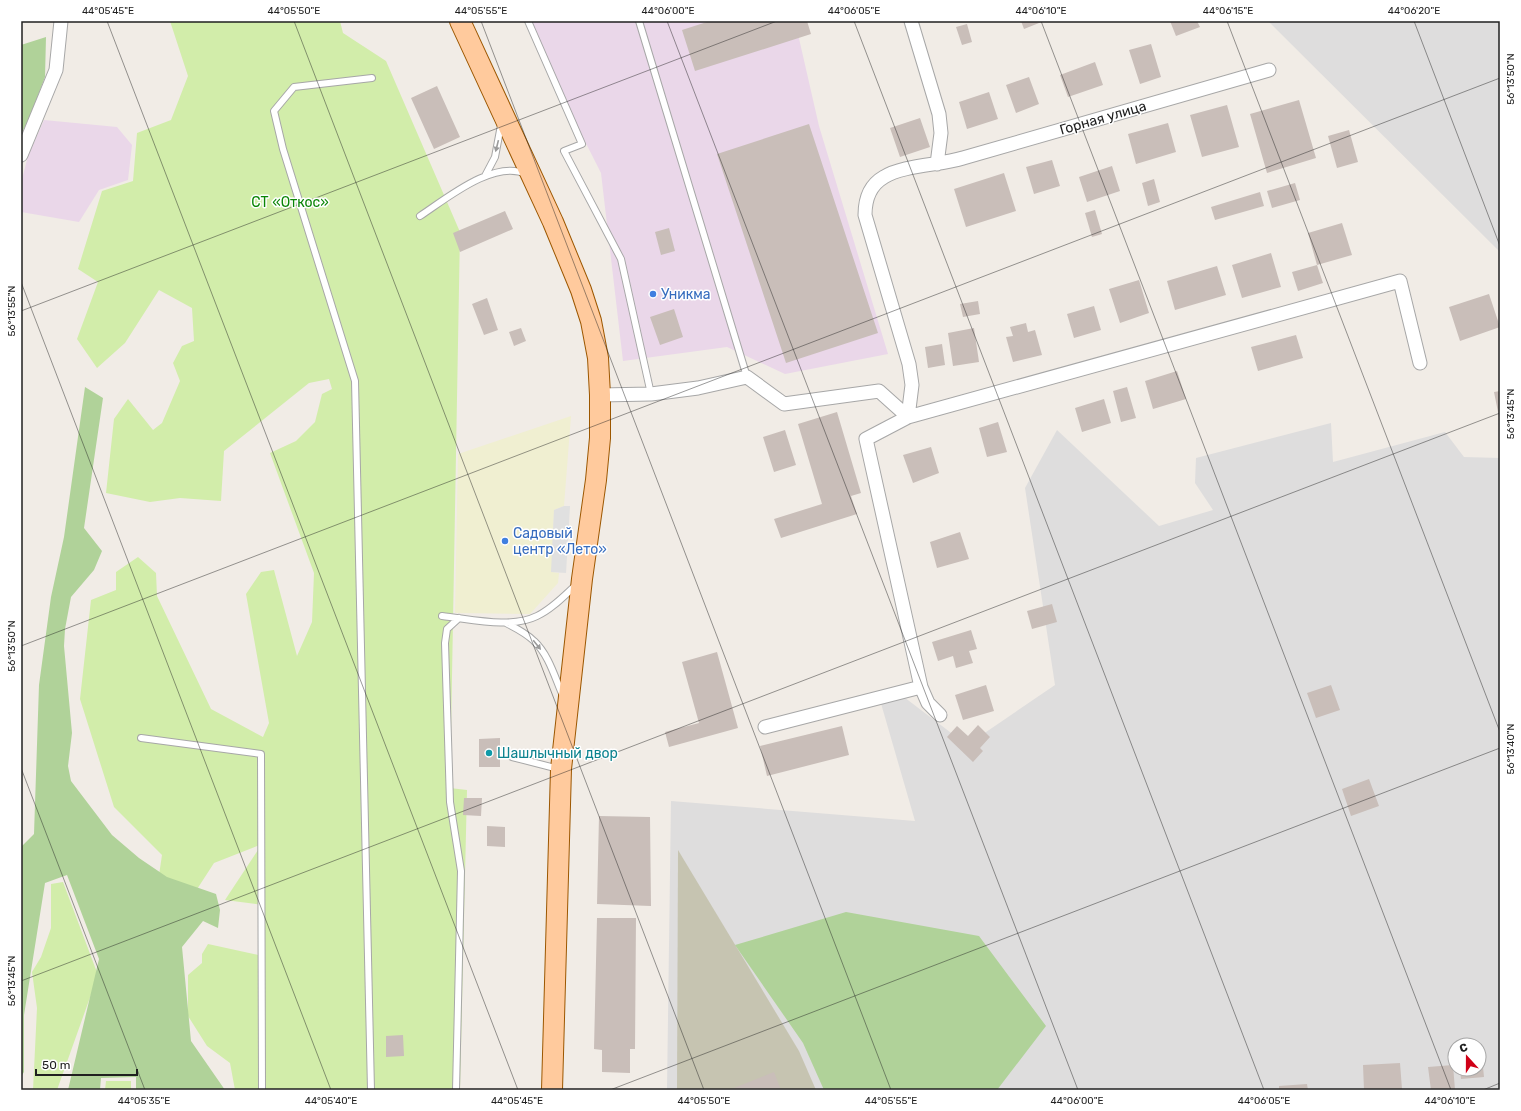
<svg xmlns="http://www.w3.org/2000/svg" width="1521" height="1111" viewBox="0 0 1521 1111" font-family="Rubik,sans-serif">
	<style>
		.residential { fill: #dedddd; fill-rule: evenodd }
		.industrial { fill: #ead7e9 }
		.construction { fill: #c6c4b1 }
		.farmland { fill: #f0efd1 }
		.grass { fill: #d2edaa }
		.forest { fill: #b0d299 }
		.parking { fill: #e0e0e0 }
		.building { fill: #c9beb9 }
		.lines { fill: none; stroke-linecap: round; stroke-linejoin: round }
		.lane-casing { stroke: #a7a7a7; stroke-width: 8 }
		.street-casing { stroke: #a7a7a7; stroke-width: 15 }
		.primary-casing { stroke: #9c5700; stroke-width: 22 }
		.lane { stroke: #fff; stroke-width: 6 }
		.street { stroke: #fff; stroke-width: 13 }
		.primary { stroke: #ffca9d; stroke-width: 20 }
		.oneway { fill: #9b9b9b }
		.ticks { fill: none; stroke: #202020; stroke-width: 1; stroke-opacity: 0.45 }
		.shop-dot { fill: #3f7fe0; stroke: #fff; stroke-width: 1.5 }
		.culture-dot { fill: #0f9aa8; stroke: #fff; stroke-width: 1.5 }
		.labels { text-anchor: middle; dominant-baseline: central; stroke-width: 3; stroke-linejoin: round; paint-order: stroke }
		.street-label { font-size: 14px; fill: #202020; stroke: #fff }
		.park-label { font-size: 14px; fill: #0a8506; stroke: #fff }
		.shop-label { font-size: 14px; fill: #366cbe; stroke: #fff; text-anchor: start }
		.culture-label { font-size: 14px; fill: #0d838f; stroke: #fff; text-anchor: start }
		.neatline { fill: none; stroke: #202020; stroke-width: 1.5 }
		.ticks-label { font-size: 10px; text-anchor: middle; fill: #202020 }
	</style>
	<rect width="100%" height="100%" fill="#f1ece6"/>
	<path class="residential" d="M1268 21H1500V252Z
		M1331 423 1333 462 1445 432 1464 457 1500 458V1090H667L671 801 915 821 880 700 896 691 967 745 1055 685 1025 488 1057 430 1159 526 1213 510 1195 483 1196 458ZM1455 1045H1479V1069H1455Z"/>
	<path class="industrial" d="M524 21H795L819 126 888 354 785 374 727 347 623 361 601 173Z
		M44 120 117 127 132 145 128 180 99 190 79 222 21 212V183L28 156Z"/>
	<path class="construction" d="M678 850 799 1051 816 1090H677Z"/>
	<path class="farmland" d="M571 416 564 506 554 510 552 572 559 573 558 583 530 614 455 613 458 454Z"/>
	<path class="grass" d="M170 21H340L343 33 386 61 460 232 450 788 467 790 460 1090H235L230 1063 207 1046 188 1016V975L202 963V954L208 944 263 956V905L225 900 262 844 214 863 179 917 155 902 162 855 114 807 80 699 91 600 116 590V572L138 557 156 573 157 596 211 709 263 737 269 723 246 594 261 572 274 570 297 656 312 622 314 573 270 453 296 441 315 422 322 394 332 389 329 379 309 383 224 451 221 501 180 498 150 502 106 493 114 419 128 399 153 430 162 423 180 381 173 363 182 346 194 341 192 308 159 290 125 343 97 368 77 339 98 282 78 269 102 191 133 181 137 133 171 120 188 76Z
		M63 882 98 975 57 1090H33L37 1008 32 972 41 957 51 928V884Z
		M106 1081H131V1090H105Z"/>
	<path class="forest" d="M46 37 45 77 29 119 21 134V45Z
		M85 387 103 398 84 528 102 551 94 570 71 597 65 629 64 646 72 733 68 766 71 781 112 835 139 858 167 877 216 894 220 910 218 928 203 921 182 947 191 1041 225 1090H136V1077L101 1078 100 1090H68L99 959 67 875 45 883 24 1015V1072L21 1077V847L34 834 39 685 51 597 64 537Z
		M846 912 979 936 1046 1026 997 1090H824L803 1043 735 945Z"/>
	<path class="parking" d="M564 506H570L566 573 551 572 554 510Z"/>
	<path class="building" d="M710 21H807L811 34 695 71 682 30Z
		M1021 21H1044L1024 29Z
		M1170 21H1197L1200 27 1176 36Z
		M967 24 972 42 962 45 956 27Z
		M1151 44 1161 77 1140 84 1129 50Z
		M1095 62 1103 85 1068 97 1060 75Z
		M1029 77 1039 104 1016 113 1006 85Z
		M437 86 460 137 434 149 411 98Z
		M989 92 998 119 967 129 959 102Z
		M1299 100 1316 158 1267 173 1250 114Z
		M1227 105 1239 147 1202 157 1190 115Z
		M920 118 930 147 900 157 890 128Z
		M1168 123 1176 152 1136 164 1128 134Z
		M809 124 878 333 786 363 717 154Z
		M1349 130 1358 162 1337 168 1328 136Z
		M1052 160 1060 186 1034 194 1026 167Z
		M1112 166 1120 191 1087 202 1079 177Z
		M1004 173 1016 211 966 227 954 189Z
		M1154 179 1160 202 1148 206 1142 183Z
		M1295 183 1300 200 1272 208 1267 191Z
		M1260 192 1264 206 1215 220 1211 207Z
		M1095 210 1102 234 1092 237 1085 213Z
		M505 211 513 229 460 252 453 233Z
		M1342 223 1352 255 1317 265 1308 233Z
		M669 228 675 251 661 255 655 232Z
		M1271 253 1281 287 1242 298 1232 265Z
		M1317 265 1323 283 1298 291 1292 272Z
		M1217 266 1226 295 1175 310 1167 281Z
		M1139 280 1149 313 1120 323 1109 289Z
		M1489 294 1500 327 1460 341 1449 307Z
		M487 298 498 330 484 335 472 304Z
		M978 301 980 314 963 317 960 304Z
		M1094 306 1101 330 1074 338 1067 314Z
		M674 309 683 337 660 345 650 317Z
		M1026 323 1028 332 1035 330 1042 355 1013 362 1006 337 1013 336 1010 327Z
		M521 328 526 341 514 346 509 332Z
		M974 328 979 362 953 366 948 333Z
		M1296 335 1303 358 1258 371 1251 347Z
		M942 344 945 365 928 368 925 347Z
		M1177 371 1186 399 1153 409 1145 381Z
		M1127 387 1136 418 1121 422 1113 391Z
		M1500 391V416L1499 417 1494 392Z
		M1104 399 1111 423 1082 432 1075 408Z
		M837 412 861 493 851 496 857 514 781 538 774 519 822 504 798 424Z
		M998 422 1007 452 987 457 979 428Z
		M785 430 796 465 774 472 763 437Z
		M931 447 939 473 913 483 903 455Z
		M960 532 969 559 937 568 930 542Z
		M1052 604 1057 622 1032 629 1027 611Z
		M971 630 977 649 969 651 973 663 956 668 953 656 938 661 932 642Z
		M717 652 738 728 669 747 665 732 699 723 682 662Z
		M986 685 994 711 963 720 955 695Z
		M1331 685 1340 710 1316 718 1307 693Z
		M978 725 990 737 980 748 983 751 973 762 947 737 957 726 968 736Z
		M842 726 849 755 767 776 760 746Z
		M500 738V767H479V739Z
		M1369 779 1379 806 1351 816 1342 789Z
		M464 798H482L481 816 463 815Z
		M599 816 650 817 651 906 597 904Z
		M487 826 505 827V847L487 846Z
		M597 918H636L635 1049H630V1073L602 1072V1050L594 1049Z
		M403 1035 404 1056 386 1057V1036Z
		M1479 1057H1482L1484 1077 1461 1079 1460 1069H1479Z
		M1400 1063 1402 1089 1364 1090 1363 1065Z
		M1453 1065 1455 1090H1431L1428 1067Z
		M774 1072 781 1090H729Z
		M1307 1084 1308 1090H1279V1086Z"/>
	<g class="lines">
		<defs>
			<path id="lane" d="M528 21 582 144 564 151 621 259 651 394
				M639 21 747 377
				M485 176 495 157 501 125
				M420 216C446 199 494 159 526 174
				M442 616C471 619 511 629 537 616 552 609 564 596 576 585
				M506 623C516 628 526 633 534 641 549 655 555 678 563 696
				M141 738 261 754 262 1090
				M512 757 559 769
				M371 1090 355 381 283 149 274 111 294 87 372 78
				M456 1090 461 871 450 802 445 643 447 629 459 618"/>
			<path id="street" d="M911 21 939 114 941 133 937 164
				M21 155 56 70 61 21
				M600 395 651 394 698 388 747 377 784 404 879 391 908 417
				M908 417 912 385 909 364 865 215C865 199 870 185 884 177 903 165 941 165 963 158 1065 129 1167 100 1269 70
				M940 715 928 703 921 687 866 439 908 417 1400 281 1420 363
				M765 727 921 687"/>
			<path id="primary" d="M460 21 553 222 581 290 591 321 598 358 600 395V438L596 480 582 579 561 769 552 1090"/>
		</defs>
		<use href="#lane" class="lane-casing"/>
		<use href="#street" class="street-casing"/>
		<use href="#primary" class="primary-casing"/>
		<use href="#lane" class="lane"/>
		<use href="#street" class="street"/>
		<use href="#primary" class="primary"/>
	</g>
	<defs><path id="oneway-solid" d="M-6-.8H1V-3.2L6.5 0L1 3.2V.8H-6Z"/></defs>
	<g class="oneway">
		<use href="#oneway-solid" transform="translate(497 146) rotate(104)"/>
		<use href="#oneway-solid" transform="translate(537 645) rotate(51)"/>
	</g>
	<path class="ticks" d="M107 21 518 1090M294 21 704 1090M481 21 891 1090M667 21 1078 1090M854 21 1264 1090M1041 21 1451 1090M1227 21 1500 732M1414 21 1500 246M21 282 331 1090M21 311 777 21M21 646 1500 78M21 768 145 1090M21 981 1500 413M610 1090 1500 748M1483 1090 1500 1083"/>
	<g class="shop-dot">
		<circle cx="653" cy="294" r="4"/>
		<circle cx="505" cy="541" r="4"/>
	</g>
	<circle class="culture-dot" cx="489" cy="753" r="4"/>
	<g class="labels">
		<g class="street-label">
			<text transform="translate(1103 118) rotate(-16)">Горная улица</text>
		</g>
		<g class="park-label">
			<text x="290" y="202">СТ «Откос»</text>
		</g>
		<g class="shop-label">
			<text x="661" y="294">Уникма</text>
			<text x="513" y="533">Садовый<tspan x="513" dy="16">центр «Лето»</tspan></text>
		</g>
		<g class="culture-label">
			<text x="497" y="753">Шашлычный двор</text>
		</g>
	</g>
	<rect width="1521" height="1111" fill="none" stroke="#ffffff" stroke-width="44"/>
	<g transform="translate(1467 1057) rotate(339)"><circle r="19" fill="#ffffff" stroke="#a6a6a6"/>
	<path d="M0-3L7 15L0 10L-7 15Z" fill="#d00017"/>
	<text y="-6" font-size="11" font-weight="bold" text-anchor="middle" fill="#202020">С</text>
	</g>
	<path d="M36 1069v6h101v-6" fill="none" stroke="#202020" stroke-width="2"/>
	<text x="42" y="1069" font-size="12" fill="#202020" stroke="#ffffff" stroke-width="3" paint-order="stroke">50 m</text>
	<rect x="22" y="22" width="1477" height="1067" class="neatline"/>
	<g class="ticks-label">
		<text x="108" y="14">44°05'45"E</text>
		<text x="294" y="14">44°05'50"E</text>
		<text x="481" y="14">44°05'55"E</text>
		<text x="668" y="14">44°06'00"E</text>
		<text x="854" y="14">44°06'05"E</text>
		<text x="1041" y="14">44°06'10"E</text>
		<text x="1228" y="14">44°06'15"E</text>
		<text x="1414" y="14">44°06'20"E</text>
		<text transform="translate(1510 79) rotate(-90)" y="4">56°13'50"N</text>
		<text transform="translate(11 311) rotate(-90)" y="4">56°13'55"N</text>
		<text transform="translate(1510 414) rotate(-90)" y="4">56°13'45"N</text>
		<text transform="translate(11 646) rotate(-90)" y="4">56°13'50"N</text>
		<text transform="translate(1510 749) rotate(-90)" y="4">56°13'40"N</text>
		<text transform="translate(11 981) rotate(-90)" y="4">56°13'45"N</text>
		<text x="144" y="1104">44°05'35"E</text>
		<text x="331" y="1104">44°05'40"E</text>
		<text x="517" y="1104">44°05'45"E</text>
		<text x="704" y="1104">44°05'50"E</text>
		<text x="891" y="1104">44°05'55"E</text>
		<text x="1077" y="1104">44°06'00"E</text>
		<text x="1264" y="1104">44°06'05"E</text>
		<text x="1450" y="1104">44°06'10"E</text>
	</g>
</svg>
